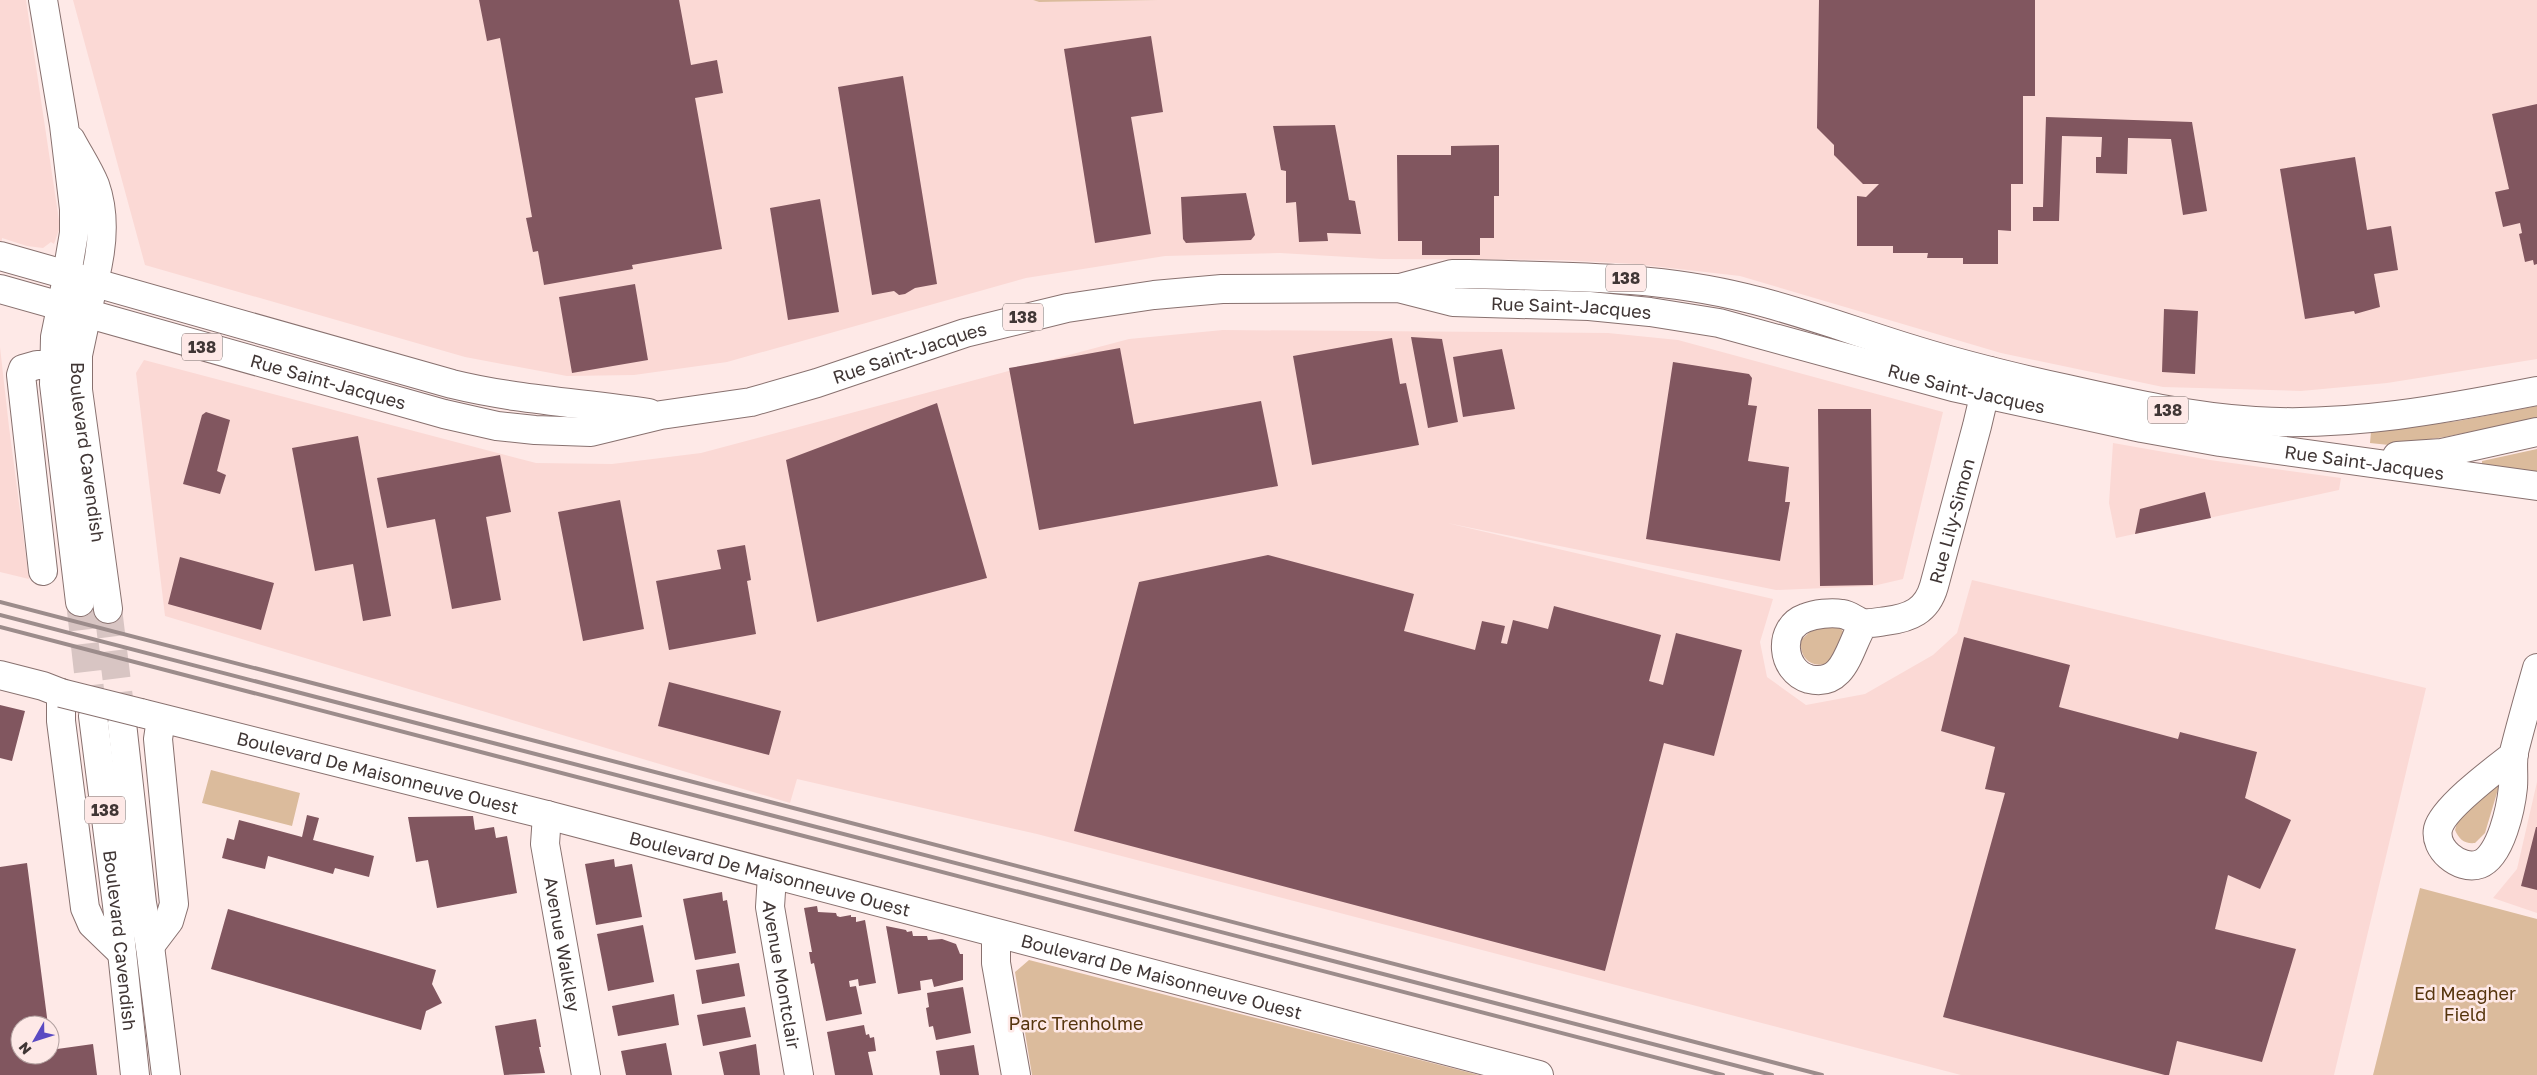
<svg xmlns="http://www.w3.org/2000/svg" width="2537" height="1075" viewBox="0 0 2537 1075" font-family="'Golos Text',sans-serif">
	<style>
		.built { fill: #fbd9d5 }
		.green { fill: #dbbb9c }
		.building { fill: #81565f }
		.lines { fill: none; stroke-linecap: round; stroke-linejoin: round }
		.major-tunnel { stroke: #d8c5c3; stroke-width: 28; stroke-dasharray: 28 14; stroke-linecap: butt }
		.minor-casing { stroke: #88716f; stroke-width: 30 }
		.major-casing { stroke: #88716f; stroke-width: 30 }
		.minor { stroke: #fff; stroke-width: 28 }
		.major { stroke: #fff; stroke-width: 28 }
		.rail { stroke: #9c8c8b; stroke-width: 4 }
		.minor-bridge-casing { stroke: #88716f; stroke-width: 30; stroke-linecap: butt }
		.minor-bridge { stroke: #fff; stroke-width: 28 }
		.labels { text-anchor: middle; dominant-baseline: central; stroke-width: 5; stroke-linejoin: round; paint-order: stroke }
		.shield { fill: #fee9e7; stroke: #796c6a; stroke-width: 1 }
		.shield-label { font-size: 16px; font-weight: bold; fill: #403635 }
		.street-label { font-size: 18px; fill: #403635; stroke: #fee9e7 }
		.park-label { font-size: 18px; fill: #56350d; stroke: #fee9e7 }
	</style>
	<rect width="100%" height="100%" fill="#fee9e7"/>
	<path class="built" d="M0 0H26L60 227 54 244 51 242 43 248 27 246 2 238 0 260Z
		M73 0H1033L1039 2 1158 0H2537V359L2387 383 2301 391 2163 387 2001 353 1740 276 1635 264 1561 260 1382 259 1280 253 1165 256 1026 278 727 362 634 375 567 376 465 357 145 265Z
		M1223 330 1608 333 1678 340 1943 412 1903 579 1873 586 1776 590 1447 523 1773 599 1760 642 1767 677 1806 705 1865 694 1933 655 1957 633 1972 580 2426 688 2334 1075H1961L1037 834 797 779 790 803 165 616 136 373 144 360 536 463 612 464 701 453 1129 339Z
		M0 347 9 427 29 579 0 572Z
		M2113 443 2210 460 2341 478 2339 490 2116 538 2109 503Z
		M2537 782V913L2493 898 2517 869Z"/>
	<path class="green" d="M1033 0H1158L1039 2Z
		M2537 406V418L2445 437 2389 445 2370 443 2371 432 2458 421Z
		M2537 449V474L2482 465V461Z
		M1826 627H1840L1844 633 1828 663C1811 669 1799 658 1801 640L1813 629Z
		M211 770 300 793 292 826 202 803Z
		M2495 784 2499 786 2485 833 2475 843C2464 844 2459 839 2455 830L2458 820Z
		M2420 888 2537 919V1075H2373Z
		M1029 960 1479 1075H1032L1015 972Z"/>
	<path class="building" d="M479 0H679L691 65 717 60 723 93 695 98 722 249 632 265 633 269 544 285 538 251 533 252 526 218 532 217 500 38 487 41Z
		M1819 0H2035V96H2023V184H2011V231L1998 230V264H1963V258H1927L1928 253H1893V246H1857V196L1866 197 1879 184H1863L1834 155V145L1817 128Z
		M1151 36 1163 112 1131 117 1151 234 1095 243 1064 49Z
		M903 76 937 284 915 288 905 294 899 295 894 291 872 295 838 87Z
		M2537 104V264L2534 265 2533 260 2525 262 2519 234 2522 233 2520 223 2503 227 2495 192 2509 189 2492 114Z
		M2046 117 2192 122 2207 211 2183 215 2171 139 2128 138 2127 174 2096 173V157H2101L2102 137 2062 136 2059 221H2033V207H2043Z
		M1335 125 1349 200 1355 201 1361 234 1327 233 1328 241 1299 242 1296 202 1286 203V171L1281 170 1273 126Z
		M1499 145V196H1494V238H1480V255H1422V241H1398L1397 155H1451V146Z
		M2355 157 2367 230 2391 226 2398 270 2374 274 2380 307 2355 314 2354 311 2305 319 2280 169Z
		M1246 193 1255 235 1251 240 1186 243 1183 239 1181 197Z
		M820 199 839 312 788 320 770 208Z
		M635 284 648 360 572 373 559 297Z
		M2164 309 2198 311 2195 374 2162 372Z
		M1411 337 1442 339 1458 422 1428 428Z
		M1392 338 1400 384 1406 383 1419 445 1312 465 1293 356Z
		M1120 348 1134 424 1261 401 1278 486 1039 530 1009 368Z
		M1502 349 1515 409 1463 417 1453 357Z
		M1673 362 1749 374 1752 378 1748 405 1757 406 1748 461 1789 467 1785 502H1790L1780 561 1646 539Z
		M937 403 987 578 817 622 786 460Z
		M1818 409H1871L1873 585 1820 586Z
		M206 412 230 420 217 471 226 475 220 494 183 484 202 415Z
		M358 436 391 616 363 621 353 564 315 571 292 448Z
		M500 455 511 512 486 517 501 600 452 609 435 519 387 528 377 478Z
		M2205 492 2211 518 2135 534 2140 509Z
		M620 500 644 629 583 641 558 512Z
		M745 545 751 580 747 581 756 634 669 650 656 581 721 569 717 550Z
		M1268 555 1414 594 1404 631 1475 650 1482 621 1505 626 1501 643 1507 644 1513 620 1548 629 1554 606 1661 635 1649 681 1663 685 1676 633 1742 650 1714 756 1664 743 1605 971 1074 831 1139 582Z
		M180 557 274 583 261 630 168 604Z
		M1964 637 2070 665 2059 707 2178 739 2180 732 2257 752 2245 798 2291 820 2260 889 2228 875 2215 929 2296 949 2262 1062 2177 1041 2169 1075H2165L1943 1017 2005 793 1985 789 1995 747 1941 731Z
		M669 682 781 711 769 755 658 726Z
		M0 705 25 711 12 761 0 758Z
		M307 815 319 818 313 840 374 856 369 877 335 868 333 874 268 856 265 869 222 858 227 838 234 840 239 820 302 837Z
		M473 816 475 830 494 827 496 838 507 836 517 893 437 908 428 860 416 862 408 817Z
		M2536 827H2537V890L2521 886Z
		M614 859 615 867 632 864 642 917 596 925 585 864Z
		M27 863 48 1025H20V1055H50V1050L93 1044 97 1075H0V867Z
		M722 892 723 901 727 900 736 953 695 960 683 899Z
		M817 906 818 912 836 913 837 916 840 917 851 915V917H856V922L865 920 876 983 859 986 858 979 849 981 850 987 856 986 862 1014 826 1021 814 963 811 964 809 952H812L804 908Z
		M228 909 436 970 432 984 442 1003 426 1011 421 1030 211 969Z
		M643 925 654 982 608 991 597 934Z
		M886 926 906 930 907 932 912 931 913 936H927L928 940 942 939 956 944 960 954H963V980L934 987 932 979 920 981 921 990 898 994Z
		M739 963 745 996 702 1004 696 970Z
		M963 987 971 1033 936 1040 933 1026 929 1027 926 1008 929 1007 927 993Z
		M674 994 679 1025 618 1036 612 1006Z
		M745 1007 751 1037 703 1046 697 1015Z
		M536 1019 541 1047H539L545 1073 504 1075 495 1026Z
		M864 1025 866 1035 869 1034 870 1038 874 1037 876 1051 868 1052 873 1075H835L827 1032Z
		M666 1043 672 1075H626L621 1051Z
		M756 1044 760 1075H724L719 1052Z
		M974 1045 979 1075H940L936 1051Z"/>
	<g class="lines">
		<path class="major-tunnel" d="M80 602 93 716
			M108 609 122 723"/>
		<defs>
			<g id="minor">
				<path d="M43 0 64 125 74 209V233L67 274"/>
				<path d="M71 140C79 155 89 170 95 185 106 216 102 251 94 281"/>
				<path d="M43 571 21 375 23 369 37 365H54"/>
				<path id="s1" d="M1864 623C1849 645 1846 688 1809 679 1781 671 1777 628 1805 618 1815 614 1831 612 1842 614 1850 615 1856 621 1863 623 1870 624 1879 622 1886 621 1910 618 1927 611 1934 586L1977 426 1990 371"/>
				<path d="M0 675 43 686 61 693"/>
				<path id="s2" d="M141 713 547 815 1539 1075"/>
				<path d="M2514 755C2496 769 2443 808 2438 829 2436 839 2441 849 2449 856 2457 863 2469 868 2480 864 2501 856 2511 807 2513 787 2514 775 2512 763 2514 752 2521 724 2529 696 2537 668"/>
				<path id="s3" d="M547 815 545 844 586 1075"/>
				<path id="s4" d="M772 876 770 907 799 1075"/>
				<path d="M996 934V963L1016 1075"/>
			</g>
			<g id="major">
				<path d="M0 256 452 384C517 400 584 403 649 413"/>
				<path d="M65 288 55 337 54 384 80 602"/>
				<path d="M1400 288 1452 274H1469C1563 277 1654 275 1746 298 1805 312 1861 334 1918 351 1967 366 2017 378 2067 389 2129 403 2191 417 2255 421 2349 427 2445 409 2537 391"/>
				<path id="s5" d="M0 289 444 414 497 426 535 430 591 432 661 415 751 402 817 383 965 333 1067 308 1154 295 1222 289 1398 288 1453 302 1589 306 1650 312 1719 323 1953 387 2142 428 2220 442 2537 486"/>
				<path id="s6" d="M91 294 78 355V390L108 609"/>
				<path d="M2397 456 2442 453 2537 432"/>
				<path d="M61 693V721L85 908 92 924 120 951"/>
				<path id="s7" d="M93 716 117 905 135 1075"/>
				<path d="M122 723 142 903 150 946 166 1075"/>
				<path d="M150 946 169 921 174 904 158 739 161 719"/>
			</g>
		</defs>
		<use href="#minor" class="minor-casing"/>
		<use href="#major" class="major-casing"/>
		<use href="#minor" class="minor"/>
		<use href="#major" class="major"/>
		<path class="rail" d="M0 602 1822 1075
			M0 615 1772 1075
			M0 627 1723 1075"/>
		<defs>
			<path id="minor-bridge" d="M61 693 141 713"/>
		</defs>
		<use href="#minor-bridge" class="minor-bridge-casing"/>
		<use href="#minor-bridge" class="minor-bridge"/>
	</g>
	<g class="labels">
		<g class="shield">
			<rect x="1606" y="264.5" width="40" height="27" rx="4"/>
			<rect x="1003" y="303.5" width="40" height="27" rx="4"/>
			<rect x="182" y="333.5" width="40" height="27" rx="4"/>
			<rect x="2148" y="396.5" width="40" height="27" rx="4"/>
			<rect x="85" y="796.5" width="40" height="27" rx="4"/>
		</g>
		<g class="shield-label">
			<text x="1626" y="278">138</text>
			<text x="1023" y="317">138</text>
			<text x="202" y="347">138</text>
			<text x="2168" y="410">138</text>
			<text x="105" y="810">138</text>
		</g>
		<g class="street-label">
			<text stroke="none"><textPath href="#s5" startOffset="1610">Rue Saint-Jacques</textPath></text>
			<text stroke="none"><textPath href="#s5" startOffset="939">Rue Saint-Jacques</textPath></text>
			<text stroke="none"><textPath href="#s5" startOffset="341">Rue Saint-Jacques</textPath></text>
			<text stroke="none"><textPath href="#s5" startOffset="2015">Rue Saint-Jacques</textPath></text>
			<text stroke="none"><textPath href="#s6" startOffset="160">Boulevard Cavendish</textPath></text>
			<text stroke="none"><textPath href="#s5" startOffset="2420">Rue Saint-Jacques</textPath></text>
			<text stroke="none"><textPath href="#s1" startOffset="381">Rue Lily-Simon</textPath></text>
			<text stroke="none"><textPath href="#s2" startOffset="244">Boulevard De Maisonneuve Ouest</textPath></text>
			<text stroke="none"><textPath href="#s2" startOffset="649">Boulevard De Maisonneuve Ouest</textPath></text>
			<text stroke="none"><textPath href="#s7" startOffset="226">Boulevard Cavendish</textPath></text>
			<text stroke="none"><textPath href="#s3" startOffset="131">Avenue Walkley</textPath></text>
			<text stroke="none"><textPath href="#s4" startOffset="100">Avenue Montclair</textPath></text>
			<text stroke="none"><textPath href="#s2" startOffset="1054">Boulevard De Maisonneuve Ouest</textPath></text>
		</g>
		<g class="park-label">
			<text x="2465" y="993">Ed Meagher<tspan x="2465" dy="21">Field</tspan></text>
			<text x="1076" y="1023">Parc Trenholme</text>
		</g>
	</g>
	<g transform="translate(35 1040) rotate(231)"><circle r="24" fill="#fee9e7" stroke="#b2a1a0"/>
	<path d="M0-4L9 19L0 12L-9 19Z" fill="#5a4ac2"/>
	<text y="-8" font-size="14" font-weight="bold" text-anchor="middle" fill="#403635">N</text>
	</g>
</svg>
